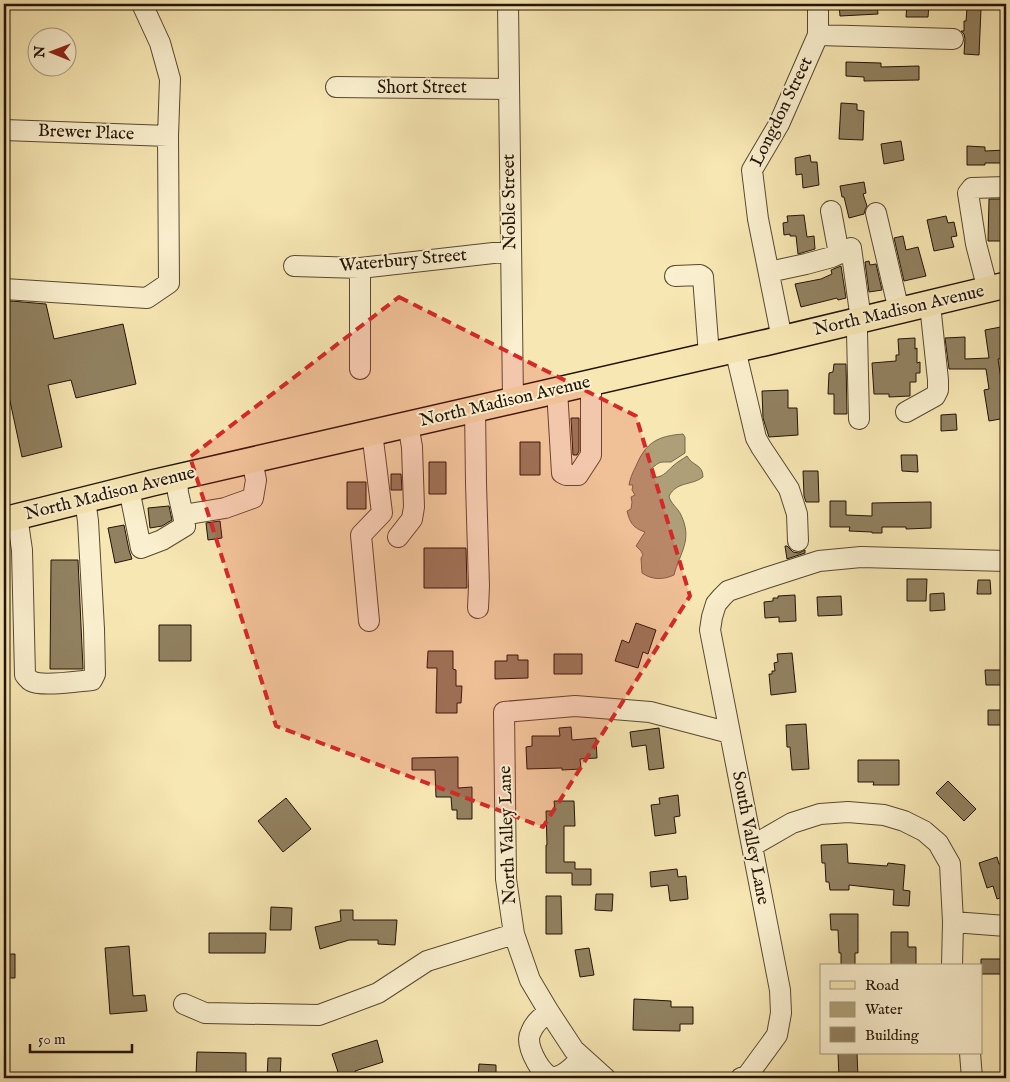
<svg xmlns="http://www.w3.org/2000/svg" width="1010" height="1082" viewBox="0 0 1010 1082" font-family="'IM FELL English',serif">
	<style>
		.water { fill: #af9f78; stroke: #77674a }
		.building { fill: #918160; stroke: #221306 }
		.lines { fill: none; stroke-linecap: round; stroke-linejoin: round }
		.minor-casing { stroke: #574831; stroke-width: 22 }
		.major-casing { stroke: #221306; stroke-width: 28 }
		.minor { stroke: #faefce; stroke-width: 20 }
		.major { stroke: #f7e7b3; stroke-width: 25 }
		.marked { fill: #d62828; fill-opacity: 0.2; stroke: #d62828; stroke-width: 4; stroke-dasharray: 10 6; stroke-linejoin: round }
		.labels { text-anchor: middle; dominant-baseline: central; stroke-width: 4; stroke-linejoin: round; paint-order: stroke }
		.street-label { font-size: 18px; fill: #221306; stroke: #faefce }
	</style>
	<rect width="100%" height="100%" fill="#f7e7b3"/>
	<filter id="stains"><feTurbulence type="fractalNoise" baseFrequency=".004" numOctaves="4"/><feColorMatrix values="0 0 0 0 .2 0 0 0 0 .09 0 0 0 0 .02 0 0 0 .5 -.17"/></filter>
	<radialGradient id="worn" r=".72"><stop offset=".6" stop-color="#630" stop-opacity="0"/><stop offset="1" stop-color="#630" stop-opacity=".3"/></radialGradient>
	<path class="water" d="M683 434 685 437V453L671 462C660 462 660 461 651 469V477C662 479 666 472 673 466 677 462 683 459 687 456 692 466 703 464 703 477 691 486 677 481 669 496 670 503 678 508 681 515 693 540 680 552 674 575 663 580 652 580 642 573L641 558 643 555 641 551 636 546 645 532C633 528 630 523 627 511L631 509 632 502 631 497 635 495 632 490 633 485H629C630 478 633 472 636 466 646 442 658 436 683 434Z"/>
	<path class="building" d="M839 4H877L878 14 840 16Z
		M907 4H929L928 17H906Z
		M967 8 981 9 979 55 964 54 965 39 964 34 961 31H964V21H966Z
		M846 62 881 63V67L919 66V80L864 81V77L846 76Z
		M841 103 857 104V110L864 111 863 140 839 139Z
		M901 141 904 160 884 164 881 144Z
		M967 146 985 147V151L1006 150V163H985V165H967Z
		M810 155 811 162H817L819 185 803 188 802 174 796 175 795 158Z
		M864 182 866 193 863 194 867 206 865 210 864 214 849 218 844 197H842L840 186Z
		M989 199H1006V241H988Z
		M804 215 807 237 814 236 815 249 798 254 796 236H790V234L784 235 783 223 788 222 787 216Z
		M946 216 948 223 954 222 957 236 951 237 954 247 934 251 927 220Z
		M903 236 906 250 918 247 926 276 904 281 894 238Z
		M869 261 870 265 876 264 882 290 869 292 865 262Z
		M841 266 846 298 838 300 837 298 801 307 795 284 821 279 832 274 831 270Z
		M11 301 46 304 54 339 123 324 136 384 76 398 71 380 48 385 62 447 22 457 4 373V303Z
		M1006 326V358L998 359 1005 405H1006V418L989 421 984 390 989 389 986 369H949L945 338 965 337V359L989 358 985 330Z
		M915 338V349L917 348V363L920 362V373H916V382H910V396L889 397V394H874L872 363 896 361V355H899L898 339Z
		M834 364H846L847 414H834V394H828L829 373 833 372Z
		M788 390V408H797L798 435 769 437 763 418 762 391Z
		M956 414 957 430 941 431V415Z
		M571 418H579V451L577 455H573Z
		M520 442H540V475H520Z
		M901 455H917L918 472 902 471Z
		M429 462H446V494H429Z
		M803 471H818L819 502H806L804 496Z
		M391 474H401L402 490H391Z
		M347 482H366V509H347Z
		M830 501H846V515L872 516V503L931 502V528L906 529V527H882V533H872V532L849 531 850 527H830Z
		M169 506 172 520 162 526 150 528 148 508Z
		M220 521 222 538 208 540 206 523Z
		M124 525 129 550 132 559 115 563 108 528Z
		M785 546H787L793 552 799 553 805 550V553L787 559Z
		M424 548H466L467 588H424Z
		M51 560H78L83 669H50Z
		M907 579H927L926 601H907Z
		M978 580H990L991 594H977Z
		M944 593 945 610 930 611V594Z
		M795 595 796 621 779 622V617L765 618 764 602 773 601V598H778V596Z
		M841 596 842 615 818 616 817 597Z
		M636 623 656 630 648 654 643 652 638 668 615 661 622 640 629 643Z
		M159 625H191V661H159Z
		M428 651H453V669L456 670V686H462L461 703H457V713H436L437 668H427Z
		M792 653 796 692 771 695 769 674H772V671H775L774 663 778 662 777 654Z
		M554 654H582V674H554Z
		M507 655H518V660H528V678L495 679V661H507Z
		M985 670H1002L1001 685H986Z
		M988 710H1003V725H988Z
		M806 724 809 769 792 770 790 747H787L786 725Z
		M571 727 572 740 596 738 597 758 580 759 581 769 562 770V768L527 769 526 747 532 746V736H560L559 728Z
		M659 728 664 768 649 770 646 745 632 747 630 732Z
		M458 757V788L472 787V819H457V810H452L451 797H436L435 770H412V758Z
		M858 760H899V785H873L874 782H858Z
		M948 781 976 809 964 821 936 793Z
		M678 795 680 816 674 817 676 833 655 836 651 805 660 804 659 798Z
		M286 798 311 829 283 852 258 821Z
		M554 801H574L575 826H564V862H575V869H591V885H572V873H546V845H547L546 811H555Z
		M847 844 848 863 887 866 888 863 905 865 903 890 910 891 909 906 893 905 894 890 849 885V890H830L829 882H826L825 863H822L821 845Z
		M997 857 999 864 1006 862V896L997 899 993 886 987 888 979 863Z
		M677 869 678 877 686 876 688 899 670 901 668 885 651 887 650 872Z
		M596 894H613L612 911 595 910Z
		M546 896H561L562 934H546Z
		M271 907 292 908 291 930H270Z
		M340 910H353V920H397L395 945 378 944V940H349L320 949 315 927 341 921Z
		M830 914H858V953H855V966H841V953H839L838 930H831Z
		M891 932H908V947H916V966H891Z
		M209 933H266L265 953H209Z
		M129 946 133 996 145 995 147 1011 110 1014 105 948Z
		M589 948 594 975 580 977 575 950Z
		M4 954H15V978H4Z
		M981 959H1006V974H981Z
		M634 999 671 1001V1007H693V1024H680V1031L633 1030Z
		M377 1040 383 1062 355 1071 357 1075 346 1078H340L332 1054Z
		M197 1052 246 1053V1078H208V1076H196Z
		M838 1053H857L858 1078H839Z
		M268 1058H281L280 1078H267Z
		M479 1064 496 1065V1078H478Z"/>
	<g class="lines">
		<defs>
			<path id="minor" d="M508 4 513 400
				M818 35 953 39
				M336 87 509 89
				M4 130 168 136
				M831 211 839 254
				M876 213 899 311
				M294 266 360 268 511 251
				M360 268V369
				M769 272 806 264 832 257 851 248 861 320
				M675 276 700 275 703 277 709 355
				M4 289 147 298 169 283 168 136 170 79 160 43 142 4
				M988 290 976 244 968 193 972 188 1006 187
				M856 321 857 332 859 419
				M782 339 758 219 752 170 779 124 818 35V4
				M735 349 756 438 761 447 789 489 797 514 798 541
				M557 390 562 473 566 475H578L591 455V394L589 382
				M475 408 476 483 479 586 478 608
				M906 412 935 396 938 390V380L931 314 926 304
				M129 489 141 548 162 540 185 526 183 515 178 493 177 478
				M183 515 225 508 253 498 256 480 252 460
				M17 516 22 550 25 675C27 677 29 680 31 681 42 687 79 681 92 680L95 674 94 629 88 521 85 500
				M398 537 412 519 414 507 412 447 408 424
				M369 621 361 535 382 513 372 432
				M752 846 792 823 820 814 848 812 884 815 904 821 924 831 938 843 950 864 953 922 952 966
				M953 922 1006 926
				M184 1004 205 1013 319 1015 378 993 427 961 514 934
				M549 1012C542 1017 534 1023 531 1032 530 1034 529 1037 529 1039 529 1050 541 1076 553 1077 564 1078 575 1064 582 1058
				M970 1053 972 1078
				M605 1078 574 1050 549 1012 530 980 514 934 506 879 504 712 575 706 601 708 650 712 730 733
				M741 1078 747 1076 777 1035 781 1013 780 990 710 630 712 617 716 604 722 597 728 591 766 578 819 561 861 557 1006 561"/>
			<path id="major" d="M4 520 152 483 764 343 1006 285"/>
		</defs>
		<use href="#minor" class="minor-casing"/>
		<use href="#major" class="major-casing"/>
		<use href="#minor" class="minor"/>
		<use href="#major" class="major"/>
	</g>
	<path class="marked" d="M399 297 636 416 690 596 543 827 276 726 190 457Z"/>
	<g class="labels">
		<g class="street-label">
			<text x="422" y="88">Short Street</text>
			<text transform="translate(782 112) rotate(-64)">Longdon Street</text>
			<text transform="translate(86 133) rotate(2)">Brewer Place</text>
			<text transform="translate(510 202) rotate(-91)">Noble Street</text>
			<text transform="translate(403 261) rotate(-5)">Waterbury Street</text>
			<text transform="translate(899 311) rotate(-13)">North Madison Avenue</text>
			<text transform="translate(505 402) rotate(-13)">North Madison Avenue</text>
			<text transform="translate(110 494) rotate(-14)">North Madison Avenue</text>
			<text transform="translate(508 835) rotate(-92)">North Valley Lane</text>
			<text transform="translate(750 838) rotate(79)">South Valley Lane</text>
		</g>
	</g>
	<rect width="1010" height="1082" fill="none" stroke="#f7e7b3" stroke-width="20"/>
	<rect x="5" y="5" width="1000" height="1072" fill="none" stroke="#221306" stroke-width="2.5"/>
	<rect x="10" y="10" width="990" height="1062" fill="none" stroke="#221306"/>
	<rect x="820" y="964" width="162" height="90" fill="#faefce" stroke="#a4977e"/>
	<rect x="830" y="981" width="25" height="8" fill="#f7e7b3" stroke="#a4977e"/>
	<text x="865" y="990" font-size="15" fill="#221306">Road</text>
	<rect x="830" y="1002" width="25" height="15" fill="#af9f78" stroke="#a4977e"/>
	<text x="865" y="1014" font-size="15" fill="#221306">Water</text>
	<rect x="830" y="1027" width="25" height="15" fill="#918160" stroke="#a4977e"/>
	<text x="865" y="1040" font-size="15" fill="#221306">Building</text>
	<g transform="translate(52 52) rotate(271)"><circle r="24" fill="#faefce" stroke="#a4977e"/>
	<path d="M0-4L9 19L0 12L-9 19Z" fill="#8f2418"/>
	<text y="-8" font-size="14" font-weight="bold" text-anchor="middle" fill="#221306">N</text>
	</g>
	<path d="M30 1044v8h102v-8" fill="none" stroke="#221306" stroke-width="2.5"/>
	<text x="38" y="1044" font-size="15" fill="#221306" stroke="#faefce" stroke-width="4" paint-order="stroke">50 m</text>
	<rect width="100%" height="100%" filter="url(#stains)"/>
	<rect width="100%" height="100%" fill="url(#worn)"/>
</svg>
